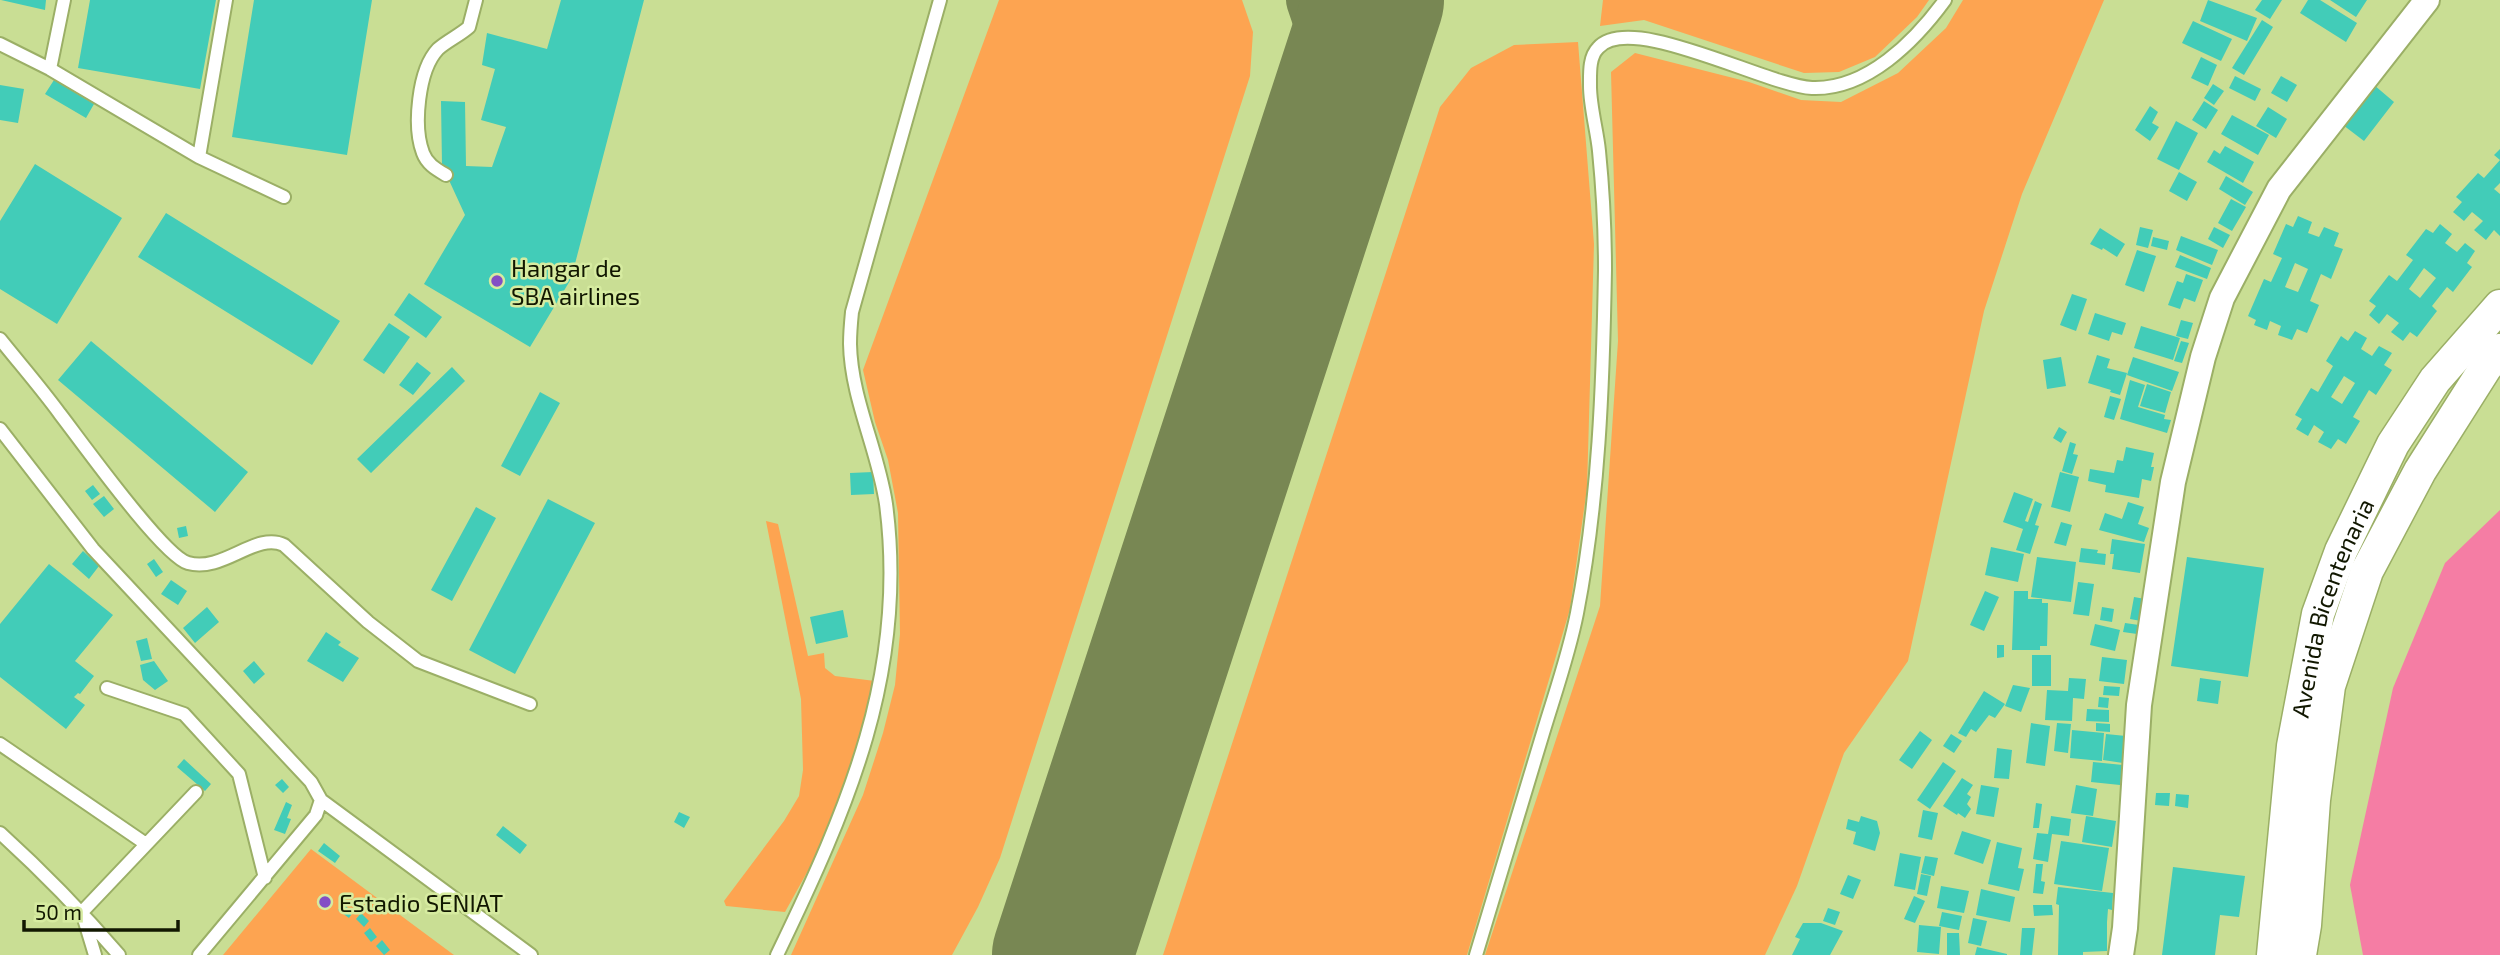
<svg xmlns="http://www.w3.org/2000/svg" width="2500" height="955" viewBox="0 0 2500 955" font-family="'Exo 2',sans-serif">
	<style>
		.green { fill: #fda451 }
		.water { fill: #f57da4 }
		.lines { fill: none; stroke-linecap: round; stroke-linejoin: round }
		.taxiway { stroke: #788753; stroke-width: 56 }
		.runway { stroke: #788753; stroke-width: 140 }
		.building { fill: #42ccb8; fill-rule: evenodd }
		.service-casing { stroke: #9baf66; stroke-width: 16 }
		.minor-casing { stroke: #9baf66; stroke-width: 28 }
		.tertiary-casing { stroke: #9baf66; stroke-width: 35 }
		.service { stroke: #fff; stroke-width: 12 }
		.minor { stroke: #fff; stroke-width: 24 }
		.tertiary { stroke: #fff; stroke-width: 32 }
		.poi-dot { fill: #834ec5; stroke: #d6eba0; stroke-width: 2.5 }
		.labels { text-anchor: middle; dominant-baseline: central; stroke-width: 5; stroke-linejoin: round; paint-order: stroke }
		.poi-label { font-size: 24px; fill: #111700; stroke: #d6eba0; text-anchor: start }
		.street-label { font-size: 24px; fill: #111700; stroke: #d6eba0 }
	</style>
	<rect width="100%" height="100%" fill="#c9de94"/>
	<path class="green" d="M999 0H1242L1253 32 1250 76 1000 858 978 907 952 955H791L863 795 883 733 895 685 900 634 898 513 888 460 875 422 863 370Z
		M1603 0H1929L1917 17 1875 57 1839 72 1804 73 1644 20 1600 26Z
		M1963 0H2104L2022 194 1984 311 1908 661 1844 753 1797 886 1765 955H1485L1600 606 1618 341 1611 72 1635 53 1749 82 1801 100 1841 102 1898 73 1946 28Z
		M1578 42 1594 244 1587 488 1570 609 1467 955H1163L1440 107 1471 68 1514 45Z
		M766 521 778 524 808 656 824 653 825 668 835 676 875 681 852 760 820 849 785 912 726 906 724 901 784 821 799 796 803 770 801 699Z
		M311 849 454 955H223Z"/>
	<path class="water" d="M2500 510V955H2363L2350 885 2393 688 2445 563Z"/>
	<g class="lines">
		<path class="taxiway" d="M1314 0C1328 42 1340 69 1337 115"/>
		<path class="runway" d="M1062 955 1374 0"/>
	</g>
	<path class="building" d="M1 0H46L45 10Z
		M90 0H216L200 89 78 68Z
		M254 0H372L347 155 232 137Z
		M561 0H644L571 279 530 347 424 284 465 215 442 165 441 101 465 102 466 166 492 167 506 127 481 120 495 69 482 65 487 33 547 49Z
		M2208 0 2257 18 2247 41 2200 21Z
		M2262 0H2282L2270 19 2255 10Z
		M2308 0H2320L2357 23 2346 42 2300 13Z
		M2330 0H2367L2356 17Z
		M2262 20 2273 27 2244 75 2232 68Z
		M2193 21 2232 39 2221 61 2182 43Z
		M2201 57 2217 65 2208 86 2191 78Z
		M2235 76 2261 89 2255 101 2229 88Z
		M2281 76 2297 85 2287 102 2271 93Z
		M54 80 94 104 86 118 45 94Z
		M2213 84 2224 91 2214 105 2204 98Z
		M0 85 24 89 18 123 0 120Z
		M2374 85 2394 102 2364 141 2343 125Z
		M2204 101 2218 110 2206 129 2192 120Z
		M2150 106 2158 112 2152 123 2159 127 2150 141 2135 130Z
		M2268 107 2287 119 2276 138 2256 126Z
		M2232 115 2269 135 2258 155 2221 134Z
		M2176 121 2198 133 2179 170 2157 159Z
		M2225 146 2254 162 2243 183 2207 162 2214 150 2220 154Z
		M2500 149V183L2494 189 2500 194V236L2494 230 2486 240 2474 230 2483 221 2472 212 2464 221 2453 212 2462 202 2456 197 2478 173 2484 178 2500 160 2494 155Z
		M35 164 122 218 57 324 0 289V221Z
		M2179 172 2197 182 2187 201 2169 191Z
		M2226 176 2253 192 2245 205 2219 189Z
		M2231 199 2246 207 2232 231 2218 223Z
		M166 213 340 321 312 365 138 257Z
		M2298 216 2312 222 2308 233 2319 237 2324 227 2339 233 2334 246 2343 249 2331 279 2321 274 2310 301 2319 305 2307 333 2297 329 2292 340 2278 335 2281 326 2270 321 2267 330 2254 325 2256 320 2248 316 2264 279 2271 282 2282 258 2273 254 2286 224 2293 227ZM2295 263 2308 269 2298 292 2285 287Z
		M2440 224 2452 234 2445 243 2457 252 2465 243 2475 251 2467 263 2472 267 2453 292 2447 287 2432 306 2437 311 2417 337 2410 332 2403 341 2391 332 2399 323 2387 314 2379 324 2369 315 2376 306 2369 301 2389 275 2397 281 2413 260 2406 255 2426 229 2433 233ZM2424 268 2436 278 2420 298 2409 289Z
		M2140 227 2153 230 2148 248 2136 245Z
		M2214 227 2230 235 2223 248 2208 239Z
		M2100 228 2125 244 2117 257 2103 248 2102 250 2090 244Z
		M2181 236 2218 250 2212 265 2176 250Z
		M2153 237 2169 241 2167 250 2151 246Z
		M2137 250 2156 256 2144 292 2125 285Z
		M2180 255 2211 268 2207 279 2175 267Z
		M2186 274 2203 280 2195 302 2184 298 2180 309 2168 305 2177 281 2183 283Z
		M409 293 442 317 426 338 394 315Z
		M2072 294 2087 299 2076 331 2060 325Z
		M2095 313 2126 323 2122 335 2112 332 2109 341 2088 334Z
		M2181 320 2193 323 2188 339 2176 336Z
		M389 323 410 337 384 374 363 360Z
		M2141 326 2180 338 2173 360 2134 348Z
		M2355 331 2367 338 2361 349 2372 356 2379 346 2392 353 2384 365 2392 370 2376 395 2369 390 2353 417 2360 421 2346 444 2338 439 2331 449 2318 442 2324 432 2314 425 2308 436 2296 429 2302 419 2295 415 2311 388 2318 392 2333 366 2326 361 2341 336 2348 341ZM2344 376 2355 383 2342 404 2331 397Z
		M91 341 248 472 215 512 58 380Z
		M2181 341 2189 343 2182 363 2174 361Z
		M2097 355 2110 359 2107 368 2127 373 2120 395 2110 392 2111 390 2088 383Z
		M2061 357 2066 386 2047 389 2043 360Z
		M2133 357 2179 372 2172 391 2127 375Z
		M417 362 431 373 413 395 399 385Z
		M452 367 465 381 371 473 357 459Z
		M2130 380 2145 385 2138 407 2165 415 2164 419 2171 420 2167 433 2120 419Z
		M2147 384 2171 392 2165 413 2140 406Z
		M540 392 560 403 520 476 501 466Z
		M2110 396 2121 399 2114 420 2104 417Z
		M2059 427 2067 432 2061 443 2053 438Z
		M2070 442 2076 444 2073 454 2078 455 2072 474 2062 471Z
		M2126 447 2154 453 2151 467H2154L2151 481 2142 479 2139 498 2105 492 2106 485 2088 481 2090 469 2114 473 2117 460 2123 461Z
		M873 472 874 494 851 495 850 473Z
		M2060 472 2079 477 2070 512 2051 507Z
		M93 485 100 494 92 500 85 491Z
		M2014 492 2033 499 2025 521 2028 522 2035 501 2042 504 2035 525 2039 526 2030 554 2016 550 2023 529 2003 522Z
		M104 496 114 509 104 517 93 504Z
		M548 499 595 523 515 674 469 650Z
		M2128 502 2144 507 2138 524 2149 528 2144 542 2099 530 2105 513 2122 519Z
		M476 507 496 518 452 601 431 590Z
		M2061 522 2072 525 2066 546 2054 543Z
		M186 526 188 536 179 538 177 528Z
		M2112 539 2145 544 2140 573 2112 569 2114 554H2110Z
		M1991 547 2024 554 2018 582 1985 575Z
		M2081 548 2098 550 2097 553 2106 554 2105 565 2079 562Z
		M83 551 99 566 89 579 72 564Z
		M2037 557 2076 562 2071 602 2031 597Z
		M2187 557 2264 568 2248 677 2171 666Z
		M154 559 163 572 156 577 147 564Z
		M49 564 113 615 75 661 94 676 80 694 78 693 74 697 85 705 66 729 0 677V624Z
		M171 580 187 591 178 605 161 594Z
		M2078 582 2094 584 2089 616 2073 614Z
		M1985 591 1999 597 1984 631 1970 625Z
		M2014 591H2028V599H2042V603H2048L2047 646H2040V650H2012Z
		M2134 597 2145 599 2141 621 2130 619Z
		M207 607 219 622 195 643 183 628Z
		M2102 607 2114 609 2112 622 2100 620Z
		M843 610 848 637 816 644 810 617Z
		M2125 623 2139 625 2137 634 2123 632Z
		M2095 624 2120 630 2115 651 2090 645Z
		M326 632 341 642 338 645 359 658 343 682 307 661Z
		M147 638 152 659 141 661 136 641Z
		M1997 645H2004V657L1997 658Z
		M2032 655H2051V686H2032Z
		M2102 657 2127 660 2124 684 2099 681Z
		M154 661 168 681 155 690 143 680 140 665Z
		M254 661 265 674 254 684 243 671Z
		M2069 678 2086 679 2084 699 2073 698 2072 721 2045 720 2047 690 2068 691Z
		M2200 678 2221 681 2218 704 2197 701Z
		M2013 685 2030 688 2021 712 2005 706Z
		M2104 686 2120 687 2119 696 2103 695Z
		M1984 691 2005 704 1995 718 1989 715 1976 732 1971 729 1966 737 1958 733Z
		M2099 697 2109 698 2108 708 2098 707Z
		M2087 709 2109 710V722L2086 721Z
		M2031 723 2050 726 2045 766 2026 763Z
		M2057 723 2071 724 2068 753 2054 751Z
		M2096 723 2110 724V732L2096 731Z
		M2072 730 2104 733 2102 761 2070 758Z
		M1920 731 1932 740 1912 769 1899 760Z
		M1951 734 1962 741 1954 753 1943 746Z
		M2106 734 2126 736 2123 763 2103 760Z
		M1997 748 2012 750 2009 779 1994 778Z
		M184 759 211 784 205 791 177 767Z
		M1943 762 1956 771 1930 809 1917 800Z
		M2093 762 2123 765 2120 785 2091 782Z
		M1962 778 1973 785 1967 794 1971 797 1967 804 1971 809 1965 818 1958 813 1957 815 1943 806Z
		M282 779 289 787 283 793 275 785Z
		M1981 785 1999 788 1994 817 1976 814Z
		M2076 785 2097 789 2093 816 2071 813Z
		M2156 793H2170L2169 806 2155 805Z
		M2176 794 2189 795 2188 808 2175 806Z
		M286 802 292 805 287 818 291 819 285 834 274 830Z
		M2036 803 2042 804 2039 828H2033Z
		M1923 810 1938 813 1932 840 1918 837Z
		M679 812 690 817 684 828 674 822Z
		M1861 816 1877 821 1880 833 1875 851 1853 844 1856 832 1846 829 1848 819 1859 822Z
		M2051 816 2071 819 2069 836 2052 834 2048 862 2033 859 2037 833 2048 834Z
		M2086 816 2116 821 2112 847 2082 842Z
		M503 826 527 845 520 854 496 835Z
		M1962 831 1991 840 1983 864 1954 854Z
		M2061 841 2109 848 2102 891 2054 884Z
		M1997 842 2022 848 2018 868 2024 869 2019 891 1988 884Z
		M324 843 340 856 335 863 318 851Z
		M1900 853 1921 857 1915 890 1894 886Z
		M1925 856 1938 858 1934 876 1921 873Z
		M2036 864H2043L2041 881 2045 882 2043 894 2033 893Z
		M2173 867 2245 876 2239 917 2220 915 2215 955H2162Z
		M1921 874 1931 876 1927 896 1917 894Z
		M1848 875 1861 880 1853 899 1840 894Z
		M1941 886 1969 891 1964 913 1937 908Z
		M2058 887 2113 893 2112 910 2108 909 2107 922V951L2083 952V955H2058L2059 905 2056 904Z
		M1981 889 2015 897 2010 922 1976 915Z
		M1914 896 1925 901 1915 923 1904 919Z
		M343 904 353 912 349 918 338 910Z
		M2033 905H2052L2053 915 2034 916Z
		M1828 908 1840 912 1835 925 1823 921Z
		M1942 912 1962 916 1959 930 1939 926Z
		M361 913 369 921 364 927 356 919Z
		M1973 918 1987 921 1981 946 1968 943Z
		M1803 923H1821L1843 931 1830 955H1792L1800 939 1795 937Z
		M1919 925 1941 927 1939 954 1917 952Z
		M370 928 377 937 371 942 364 933Z
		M2022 928H2035L2032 955H2020Z
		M1947 933H1959L1960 955H1947Z
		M382 940 390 950 384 955 376 946Z
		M1977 947 2007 954V955H1975Z"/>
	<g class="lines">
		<defs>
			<path id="service" d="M0 44 50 69 199 157 284 197
				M50 69 64 0
				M199 157 226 0
				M446 175C436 169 427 164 423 153 413 127 418 70 438 49 447 41 460 35 469 27L476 0
				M0 339C20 364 41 388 60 414 81 441 163 556 188 563 223 573 256 531 284 545L368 622 418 661 530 704
				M0 429 93 549 311 782 321 800 316 815 199 955
				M107 688 184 714 239 774 265 878
				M0 744 146 844
				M321 800 531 955
				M0 833C43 872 81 911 119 955
				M95 955 82 912 196 792
				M777 955C848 808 908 671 886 504 878 450 851 398 850 344 850 333 851 322 852 312L940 0
				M1476 955C1499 881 1520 807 1543 733 1555 693 1569 654 1577 613 1599 500 1603 385 1605 270 1605 231 1603 191 1599 151 1597 130 1590 107 1590 86 1590 73 1589 57 1598 48 1630 11 1767 86 1812 88 1867 90 1915 41 1945 0"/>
			<path id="minor" d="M2121 955 2125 928 2139 705 2173 482 2203 357 2222 298 2279 189 2427 0"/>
			<g id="tertiary">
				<path id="s1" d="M2273 955 2293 746 2318 614 2341 551 2393 444 2435 380 2500 306"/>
				<path d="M2300 955 2305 925 2314 800 2329 686 2367 571 2420 471 2486 367 2500 350"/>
			</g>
		</defs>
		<use href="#service" class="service-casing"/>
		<use href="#minor" class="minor-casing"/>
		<use href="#tertiary" class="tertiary-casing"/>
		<use href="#service" class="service"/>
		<use href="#minor" class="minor"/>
		<use href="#tertiary" class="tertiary"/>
	</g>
	<g class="poi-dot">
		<circle cx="497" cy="281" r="7"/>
		<circle cx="325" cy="902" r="7"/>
	</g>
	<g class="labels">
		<g class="poi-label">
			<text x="511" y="267">Hangar de<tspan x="511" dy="28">SBA airlines</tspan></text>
			<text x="339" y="902">Estadio SENIAT</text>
		</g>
		<g class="street-label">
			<text stroke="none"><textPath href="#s1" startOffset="354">Avenida Bicentenaria</textPath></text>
		</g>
	</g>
	<path d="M24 920v10h154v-10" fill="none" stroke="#111700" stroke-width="3.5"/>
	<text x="35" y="920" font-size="21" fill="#111700" stroke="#d6eba0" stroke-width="5" paint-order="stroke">50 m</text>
</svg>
